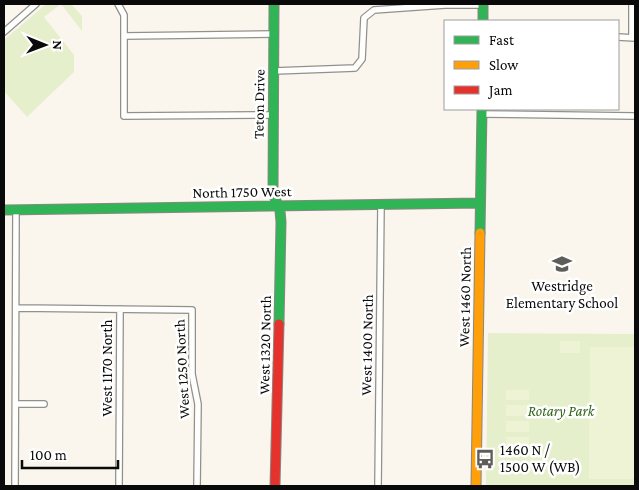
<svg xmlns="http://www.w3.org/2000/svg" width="639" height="490" viewBox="0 0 639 490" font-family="'Crimson Pro',serif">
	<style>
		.green { fill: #e6efcc }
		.pitch { fill: #eff3d6 }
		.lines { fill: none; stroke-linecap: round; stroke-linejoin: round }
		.street-casing { stroke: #92908c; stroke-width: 8 }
		.fast-casing { stroke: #898783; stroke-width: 11 }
		.slow-casing { stroke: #898783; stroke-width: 11 }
		.jam-casing { stroke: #898783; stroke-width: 11 }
		.street { stroke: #fefefc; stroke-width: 5.5 }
		.fast { stroke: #30b455; stroke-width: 9 }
		.slow { stroke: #ff9f0a; stroke-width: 9 }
		.jam { stroke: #e5322d; stroke-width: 9 }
		.labels { text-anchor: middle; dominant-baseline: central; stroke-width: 5; stroke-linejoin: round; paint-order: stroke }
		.street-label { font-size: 15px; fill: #0a0a0a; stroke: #fff }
		.poi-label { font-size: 15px; fill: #0a0a0a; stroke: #fff }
		.park-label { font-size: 15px; font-style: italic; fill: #32631a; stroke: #fff }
	</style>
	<rect width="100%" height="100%" fill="#faf6ed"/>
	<path class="green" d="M46 4H71L82 16V31L61 4 44 17 74 55V72L27 117 4 91V40Z
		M488 333 635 334V486H486Z"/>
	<path class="pitch" d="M560 341H580V353H560Z
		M590 347H635V479H589Z
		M506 390H529V400H506Z
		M506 405H529V416H506Z
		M506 421H529V432H506Z
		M506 437H529V448H506Z"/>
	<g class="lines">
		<defs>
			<path id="street" d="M118 4 124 15V116L272 115
				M4 32 36 4
				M125 36 274 34
				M618 37 635 38
				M632 37V4
				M274 71 355 68 362 59 364 18 374 10 445 5H483
				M482 114 633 116
				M17 308 192 310V374L198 404 197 486
				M16 404H44
				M15 486 16 210
				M119 486 120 309
				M378 486 381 204"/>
			<path id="fast" d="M274 4 273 193 280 211 281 222 279 324
				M483 4V21
				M4 210 480 203
				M480 233 482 109"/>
			<path id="slow" d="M476 486 480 233"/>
			<path id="jam" d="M275 486 279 324"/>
		</defs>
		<use href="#street" class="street-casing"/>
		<use href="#fast" class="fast-casing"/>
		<use href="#slow" class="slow-casing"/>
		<use href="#jam" class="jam-casing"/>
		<use href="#street" class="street"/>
		<use href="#fast" class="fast"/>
		<use href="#slow" class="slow"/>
		<use href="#jam" class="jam"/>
	</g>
	<defs>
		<symbol id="school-bare" viewBox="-9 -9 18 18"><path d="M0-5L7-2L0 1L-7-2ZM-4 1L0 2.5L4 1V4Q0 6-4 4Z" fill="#5e5d59" stroke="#fff" stroke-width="2.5" paint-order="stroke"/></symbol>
		<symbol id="bus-bare" viewBox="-9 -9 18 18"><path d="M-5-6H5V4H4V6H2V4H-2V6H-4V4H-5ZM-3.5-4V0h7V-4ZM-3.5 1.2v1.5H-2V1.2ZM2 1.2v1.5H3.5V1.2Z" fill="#5e5d59" stroke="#fff" stroke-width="2.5" paint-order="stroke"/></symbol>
	</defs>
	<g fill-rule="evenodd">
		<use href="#school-bare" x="548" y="250" width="28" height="28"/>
		<use href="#bus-bare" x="471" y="445" width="28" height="28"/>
	</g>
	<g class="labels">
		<g class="street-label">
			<text transform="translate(259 104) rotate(-89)">Teton Drive</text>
			<text transform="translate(242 192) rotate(-1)">North 1750 West</text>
			<text transform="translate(465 297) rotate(-89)">West 1460 North</text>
			<text transform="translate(265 345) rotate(-89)">West 1320 North</text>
			<text transform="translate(367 345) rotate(-89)">West 1400 North</text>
			<text transform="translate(107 368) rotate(-90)">West 1170 North</text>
			<text transform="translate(182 369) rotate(-93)">West 1250 North</text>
		</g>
		<g class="poi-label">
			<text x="562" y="286">Westridge<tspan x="562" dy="17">Elementary School</tspan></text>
			<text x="500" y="450" text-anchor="start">1460 N /<tspan x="500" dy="17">1500 W (WB)</tspan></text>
		</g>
		<g class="park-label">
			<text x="561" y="411">Rotary Park</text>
		</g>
	</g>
	<rect width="639" height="490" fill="none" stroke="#0a0a0a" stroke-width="10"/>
	<rect x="444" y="20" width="175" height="90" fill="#ffffff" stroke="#9d9d9d"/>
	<rect x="454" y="36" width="25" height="8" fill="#30b455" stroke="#9d9d9d"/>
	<text x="489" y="45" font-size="15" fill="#0a0a0a">Fast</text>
	<rect x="454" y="61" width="25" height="8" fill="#ff9f0a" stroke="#9d9d9d"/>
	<text x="489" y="70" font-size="15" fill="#0a0a0a">Slow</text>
	<rect x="454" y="86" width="25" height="8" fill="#e5322d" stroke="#9d9d9d"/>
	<text x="489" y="95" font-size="15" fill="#0a0a0a">Jam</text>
	<g transform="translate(45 45) rotate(91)" stroke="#ffffff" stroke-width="4" paint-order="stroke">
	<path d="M0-4L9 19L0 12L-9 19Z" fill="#0a0a0a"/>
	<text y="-8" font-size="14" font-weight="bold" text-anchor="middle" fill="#0a0a0a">N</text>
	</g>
	<path d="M22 460v8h96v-8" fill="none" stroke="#0a0a0a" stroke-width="2.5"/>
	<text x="30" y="460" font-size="15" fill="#0a0a0a" stroke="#ffffff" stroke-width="4" paint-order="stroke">100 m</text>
</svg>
